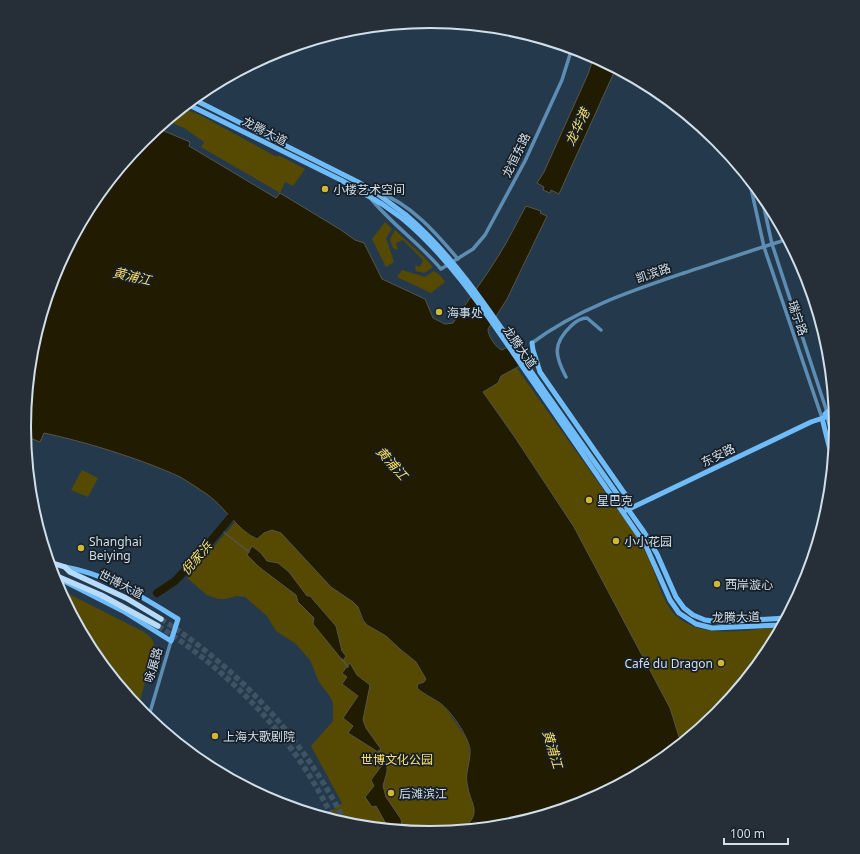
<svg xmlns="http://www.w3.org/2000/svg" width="860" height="854" viewBox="0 0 860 854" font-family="'Noto Sans','Noto Sans SC',sans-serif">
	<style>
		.green { fill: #564902 }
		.water { fill: #211b01; stroke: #565647 }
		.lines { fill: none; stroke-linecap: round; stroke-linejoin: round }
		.stream { stroke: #565647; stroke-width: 1.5 }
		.river { stroke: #211b01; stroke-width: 8 }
		.primary-tunnel { stroke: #3e5364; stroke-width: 5.5; stroke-dasharray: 5.5 3; stroke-linecap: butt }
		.street { stroke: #5e8db3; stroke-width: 3.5 }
		.secondary { stroke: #70bcf9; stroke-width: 5 }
		.primary { stroke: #b7dcfb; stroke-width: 5.5 }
		.secondary-bridge { stroke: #70bcf9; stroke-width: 5 }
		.poi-dot { fill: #d2b735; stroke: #172029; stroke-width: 1.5 }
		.labels { text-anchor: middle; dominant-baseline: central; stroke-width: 3.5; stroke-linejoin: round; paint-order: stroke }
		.street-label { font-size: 12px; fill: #d1dfea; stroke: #172029 }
		.poi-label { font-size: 12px; fill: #d1dfea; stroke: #172029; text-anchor: start }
		.park-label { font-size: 12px; fill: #fce16b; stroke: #172029 }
		.water-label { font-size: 13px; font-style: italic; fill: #fadf6a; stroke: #172029 }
		.rim { fill: none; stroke: #d1dfea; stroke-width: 2 }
	</style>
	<rect width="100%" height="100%" fill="#243a4c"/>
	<path class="green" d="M182 108 200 115 275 156H280L305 169 293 186 285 182 280 193 201 147 204 142 184 128 167 121Z
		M385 222 392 229 386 238 394 262 386 267 372 239Z
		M395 230 423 256 433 267 424 273 416 271 415 265 420 267 423 260 403 240 396 243 398 250 393 248 390 239Z
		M402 270 425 277 434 271 441 276 445 282 431 293 397 277Z
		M823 331 828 348 831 371 818 333Z
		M516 367 640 541C642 547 646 552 648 557 655 571 658 587 665 600 686 644 742 630 781 627L767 653 717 714 681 743 670 708 574 527 514 436 483 392 498 383 501 376Z
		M82 470 98 478 88 497 71 490Z
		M235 522 242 527 247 534 257 539 264 533 272 530 281 533 331 587 353 602 358 607 362 620 367 625 386 636 400 649 416 662 426 679 424 682 418 684 417 688 420 691 442 705 447 710 468 741 470 758 467 782 475 810 473 819 462 830 430 833 351 825 324 817 342 803 311 746 333 721V703L331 698 319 682 310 660 296 644 276 631 267 616 245 597 237 596 225 599H218L207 595 187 578Z
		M59 589 144 632C150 636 155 641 154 649L138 708 92 652Z"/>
	<path class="water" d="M594 56 616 68 559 194 551 190 550 193 543 190 544 187 537 183 544 172 588 74Z
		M157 128 190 142 189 146 276 198 280 193 341 230 355 240 364 243 382 279 425 299 433 318 445 324 453 323C468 300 485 278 499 255 509 239 517 222 526 206L541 211 540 213 547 216 507 299 488 329C488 336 496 348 502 350L519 341 531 360 501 376 498 383 483 392 514 436 574 527 670 708 681 743 655 765 585 802 509 825 462 830C484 811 470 806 467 783 465 772 471 761 470 749 468 736 451 711 440 703 433 698 423 694 417 688L418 684 424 682 426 679 416 662 400 649 386 636 367 625 363 620 358 607 353 602 331 587 281 533 272 530 264 533 257 539C237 530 226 508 208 495 199 489 189 482 180 477 170 472 159 468 149 464 114 451 81 441 44 433L40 442 25 436 24 427 32 348 55 271 93 201 143 140Z
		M252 546 261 553 267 561 278 563 289 572 307 596H310L336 626 342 651 346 656 343 661 313 624 314 618 298 602 296 595 259 567 247 555Z
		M350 663 357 675 370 685 363 720 366 728 381 749 378 752 348 733 353 726 343 718 358 696 342 684 347 677 342 673Z
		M387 755V772L383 786 386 797 401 819 403 830 387 829 386 824 376 806 372 807 365 797 374 786 371 780 382 765 380 763Z"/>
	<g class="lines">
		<path class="stream" d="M221 530 249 552
			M342 659 348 667
			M379 750 384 761"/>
		<path class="river" d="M157 593 175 581 192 563 231 517"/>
		<path class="primary-tunnel" d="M161 619C239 669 305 740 346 824
			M158 626C214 661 267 711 304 767 315 784 325 802 334 820"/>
		<path class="street" d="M749 179 764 247 822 418
			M378 192C411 204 436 233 458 259
			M761 194 772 244 827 412
			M372 200C393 225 420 244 441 269L473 249 485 235 525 161 562 80 572 48
			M532 343C577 309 631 291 684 273 718 262 753 250 788 239
			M566 377C555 356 552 344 571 326 575 322 580 318 587 318L601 330
			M148 719 171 641"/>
		<path class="secondary" d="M193 99 358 182 379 195 406 215
			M187 104 341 180 382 204 403 219
			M532 343 533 350 540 372 627 497 628 506
			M541 386 644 532 657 554 676 597 684 608 693 615 705 620 720 622 786 618
			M538 389 646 546 670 600 679 613 696 624 712 628 782 625
			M827 412 834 443
			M825 414 827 412 834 409
			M822 418 833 462
			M627 510 786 434 811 422 835 414
			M62 580 123 611 171 641 178 619C142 597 107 574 65 567"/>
		<path class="primary" d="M49 562 65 567 70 572 126 598 161 619
			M52 574 101 595 158 626"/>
		<path class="secondary-bridge" d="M406 215C461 262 500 327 541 386
			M403 219C458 265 497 331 538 389"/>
	</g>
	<g class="poi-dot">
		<circle cx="325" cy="189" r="4"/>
		<circle cx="439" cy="312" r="4"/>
		<circle cx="589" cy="500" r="4"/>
		<circle cx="616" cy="541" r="4"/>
		<circle cx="81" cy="548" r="4"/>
		<circle cx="717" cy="584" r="4"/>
		<circle cx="721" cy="663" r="4"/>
		<circle cx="215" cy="736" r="4"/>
		<circle cx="391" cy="793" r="4"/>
	</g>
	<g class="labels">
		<g class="street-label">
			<text transform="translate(265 131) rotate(27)">龙腾大道</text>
			<text transform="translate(516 155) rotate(-64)">龙恒东路</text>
			<text transform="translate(653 273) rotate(-19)">凯滨路</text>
			<text transform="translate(798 318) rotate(71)">瑞宁路</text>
			<text transform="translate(520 347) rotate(55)">龙腾大道</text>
			<text transform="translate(718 455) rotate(-26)">东安路</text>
			<text transform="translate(121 584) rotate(27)">世博大道</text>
			<text transform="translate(736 617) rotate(-1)">龙腾大道</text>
			<text transform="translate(153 665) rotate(-74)">咏展路</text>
		</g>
		<g class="poi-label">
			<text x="333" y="189">小楼艺术空间</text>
			<text x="447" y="312">海事处</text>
			<text x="597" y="500">星巴克</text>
			<text x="89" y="541">Shanghai<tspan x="89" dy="14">Beiying</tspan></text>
			<text x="624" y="541">小小花园</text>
			<text x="725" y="584">西岸漩心</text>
			<text x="713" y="663" text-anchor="end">Café du Dragon</text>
			<text x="223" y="736">上海大歌剧院</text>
			<text x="399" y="793">后滩滨江</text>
		</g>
		<g class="park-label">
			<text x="397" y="759">世博文化公园</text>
		</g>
		<g class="water-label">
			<text transform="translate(577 127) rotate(-64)">龙华港</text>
			<text transform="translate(132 276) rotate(13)">黄浦江</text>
			<text transform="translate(392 463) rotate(48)">黄浦江</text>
			<text transform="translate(196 558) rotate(-49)">倪家浜</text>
			<text transform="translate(553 749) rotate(73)">黄浦江</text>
		</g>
	</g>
	<path d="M0 0H860V854H0ZM31 427a399 399 0 1 1 798 0a399 399 0 1 1-798 0Z" fill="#262f38" fill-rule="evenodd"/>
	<path class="rim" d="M31 427a399 399 0 1 1 798 0a399 399 0 1 1-798 0Z"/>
	<path d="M724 838v6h64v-6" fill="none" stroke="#d1dfea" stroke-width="2"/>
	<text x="730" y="838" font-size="12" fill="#d1dfea" stroke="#172029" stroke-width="3" paint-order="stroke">100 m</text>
</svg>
